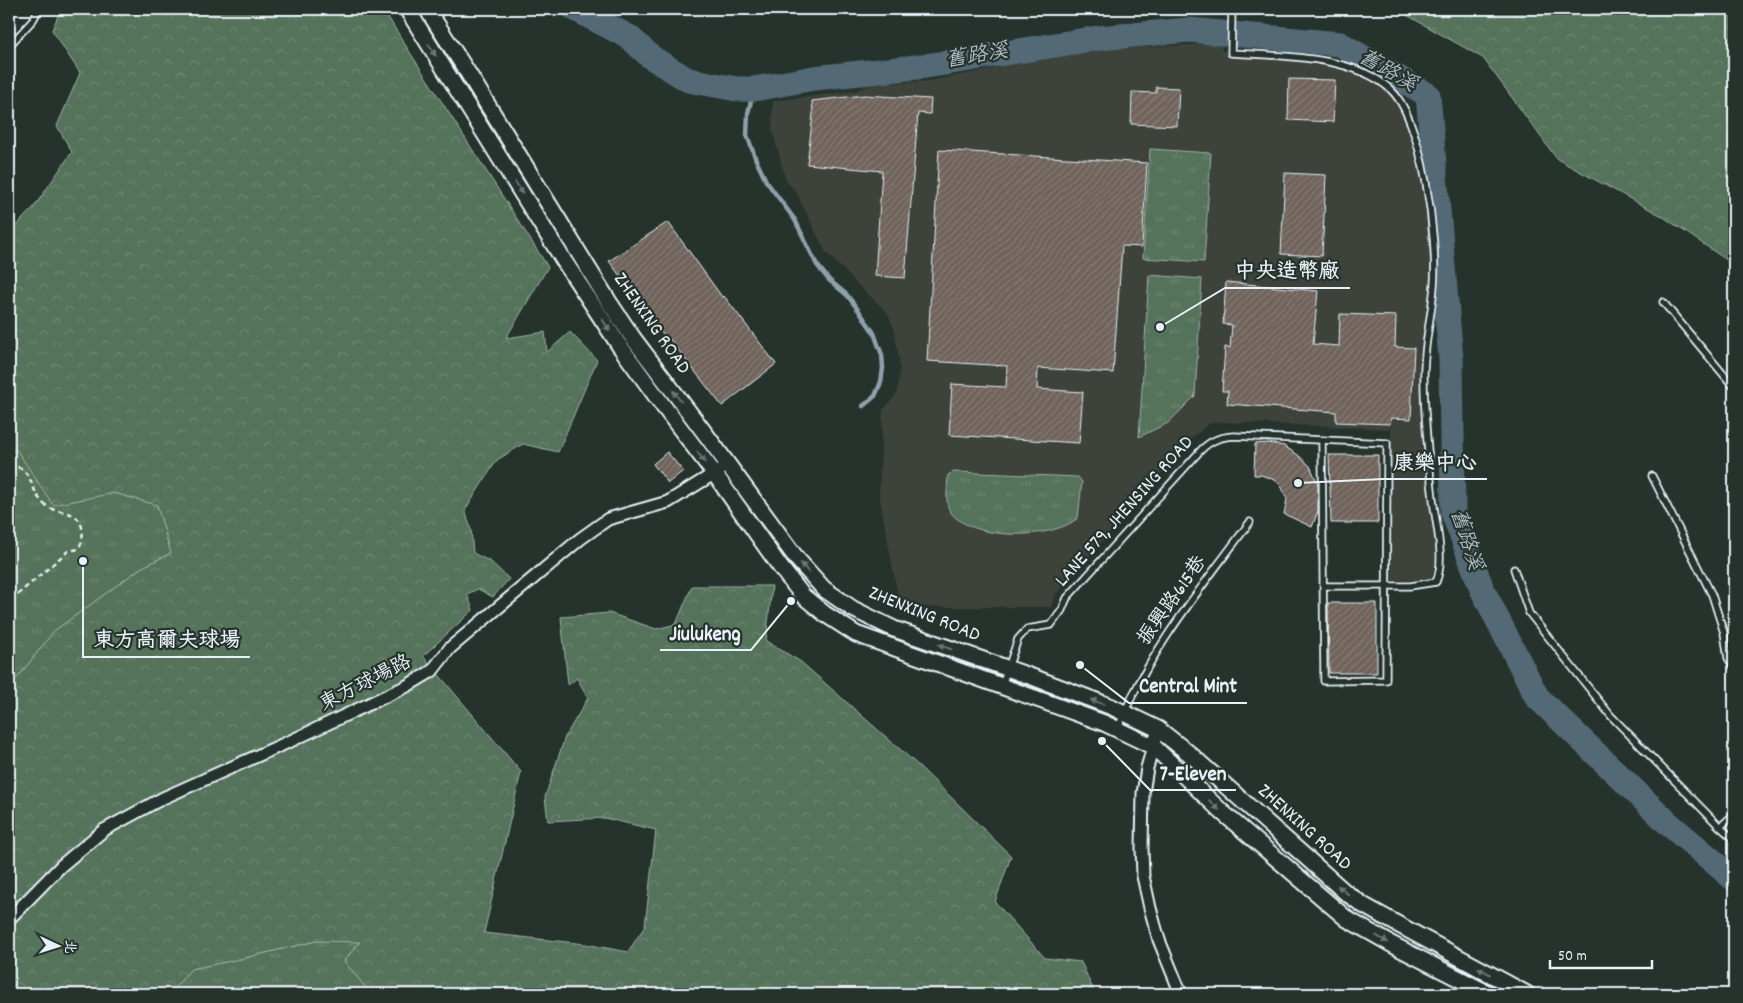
<svg xmlns="http://www.w3.org/2000/svg" width="1743" height="1003" viewBox="0 0 1743 1003" font-family="Dekko,'LXGW WenKai TC',sans-serif">
	<style>
		.built { fill: #3c423b }
		.grass { fill: url(#grass-tufts); stroke: #9eb2a9 }
		.forest { fill: url(#forest-crowns); stroke: #9eb2a9 }
		.lines { fill: none; stroke-linecap: round; stroke-linejoin: round }
		.stream { stroke: #8ea0aa; stroke-width: 4.5 }
		.river { stroke: #526a76; stroke-width: 25 }
		.building { fill: url(#building-hatch); stroke: #e8f1f8 }
		.service-casing { stroke: #e8f1f8; stroke-width: 9 }
		.minor-casing { stroke: #e8f1f8; stroke-width: 15 }
		.tertiary-casing { stroke: #e8f1f8; stroke-width: 19 }
		.path { stroke: #e8f1f8; stroke-width: 2.5; stroke-dasharray: 5 4; stroke-linecap: butt }
		.service { stroke: #26332d; stroke-width: 5.5 }
		.minor { stroke: #26332d; stroke-width: 11 }
		.tertiary { stroke: #26332d; stroke-width: 15 }
		.oneway { fill: #6a7674 }
		.labels { text-anchor: middle; dominant-baseline: central; stroke-width: 4.5; stroke-linejoin: round; paint-order: stroke }
		.street-label { font-size: 20px; fill: #e8f1f8; stroke: #26332d }
		.water-label { font-size: 21px; font-style: italic; fill: #acbbc4; stroke: #26332d }
		.leader { fill: none; stroke: #e8f1f8; stroke-width: 2 }
		.callout-dot { fill: #e8f1f8; stroke: #26332d; stroke-width: 2 }
		.callout-label { font-size: 21px; text-anchor: middle; font-weight: bold; fill: #e8f1f8; stroke: #26332d; stroke-width: 4.5; stroke-linejoin: round; paint-order: stroke }
	</style>
	<defs>
		<pattern id="grass-tufts" width="24" height="20" patternUnits="userSpaceOnUse" patternTransform="scale(1.25)"><rect width="24" height="20" fill="#54725a"/><path d="M3 7l-1-3M5 7V3M7 7l1-3M15 17l-1-3M17 17v-4M19 17l1-3" fill="none" stroke="#6d8772"/></pattern>
		<pattern id="forest-crowns" width="20" height="18" patternUnits="userSpaceOnUse" patternTransform="scale(1.25)"><rect width="20" height="18" fill="#54725a"/><path d="M2 6a3 3 0 1 1 6 0M12 15a3 3 0 1 1 6 0" fill="none" stroke="#6d8772"/></pattern>
		<pattern id="building-hatch" width="6" height="6" patternUnits="userSpaceOnUse" patternTransform="scale(1.25)"><rect width="6" height="6" fill="#70645c"/><path d="M-1 1l2-2M0 6l6-6M5 7l2-2" fill="none" stroke="#847b74"/></pattern>
	</defs>
	<rect width="100%" height="100%" fill="#26332d"/>
	<filter id="ink" filterUnits="userSpaceOnUse"><feTurbulence type="fractalNoise" baseFrequency=".02" numOctaves="2"/><feDisplacementMap in="SourceGraphic" scale="10" xChannelSelector="R" yChannelSelector="G"/><feConvolveMatrix kernelMatrix="1 2 1 2 8 2 1 2 1" color-interpolation-filters="sRGB"/></filter>
	<g filter="url(#ink)">
		<path class="built" d="M1222 43V51L1300 53 1330 57 1369 77 1396 99 1408 120 1422 171 1435 276 1427 324 1424 411 1435 531V565L1431 579 1390 581 1391 429 1220 422 1210 423 1193 437 1056 594 1051 607H900L879 494 883 410 897 394 900 368 895 331 887 312 859 286 825 251 796 192 786 181 772 128 773 101 855 91 867 86 883 83 929 81 1090 50Z"/>
		<path class="grass" d="M1150 149 1211 153 1204 262 1143 258Z
			M1149 275 1202 279 1195 396 1168 423 1139 437Z
			M16 448 53 505 114 493 157 505 171 553 141 568 54 631 19 676 9 686V453Z
			M954 472 1078 477 1082 482 1078 518C1052 540 974 541 951 513 944 504 948 485 948 475Z
			M316 941H360L344 961 371 994H169L191 969 240 959Z"/>
		<path class="forest" d="M61 9H383L409 51 548 267 506 338 545 332 547 352 570 332 597 360 558 452 523 444 497 460 465 510 471 530 473 553 491 562 509 579 493 597 478 589 467 594 473 610 423 656 521 772 484 933 585 944 628 952 645 926 656 830 604 818 548 821 545 797 565 737 588 698 577 678 568 685 561 617 609 613 656 629 676 624 692 586H772L766 641 801 662 920 767 1011 856 995 902 1045 958 1081 962 1095 994H371L344 961 360 942 316 941 240 959 191 969 169 994H9V686L19 676 54 631 141 568 171 553 157 505 114 493 53 505 16 449 9 453V233L34 207 72 152 57 126 80 73 52 30Z
			M1396 9H1734V265L1662 216 1557 159 1483 58Z"/>
		<g class="lines">
			<path class="stream" d="M754 89 748 113 747 135 756 160 766 181 795 220 817 265 829 280 847 295 859 311 874 333 882 355 883 368 881 382 875 396 863 406"/>
			<path class="river" d="M575 9 629 37 651 57 688 80 737 89H754L814 78 926 66 1098 38 1189 30 1340 44 1428 95 1451 359 1453 512 1482 589 1537 697 1669 824 1734 879"/>
		</g>
		<path class="building" d="M1289 79 1335 80 1333 122 1288 120Z
			M1156 87 1179 88 1177 126 1131 124 1132 92 1156 93Z
			M864 95 931 99 930 114 918 113 905 278 875 276 882 171 807 164 813 114 812 101Z
			M939 150 1147 163 1142 247 1122 246 1113 373 1038 368 1037 389 1083 392 1079 443 949 435 952 384 1006 387 1007 366 927 361Z
			M1285 173 1326 175 1322 256 1281 254Z
			M668 222 722 297 724 296 776 364 722 406 668 337 666 338 609 261Z
			M1226 282 1318 291 1313 344 1339 346 1340 314 1396 316 1395 347 1414 348 1411 419 1391 418 1390 424 1336 422V412L1227 404 1228 391H1222L1225 347 1230 348 1232 325 1223 324Z
			M1269 443 1284 446 1298 455 1310 466 1318 484V511L1312 527 1284 514 1287 499 1281 486 1275 480 1261 475H1254L1255 444Z
			M667 452 683 471 668 483 653 464Z
			M1329 455H1378V523H1331Z
			M1328 603H1377V673H1329Z"/>
		<g class="lines">
			<defs>
				<path id="service" d="M1232 9 1231 53C1279 56 1353 55 1390 89 1423 118 1438 242 1434 285 1432 316 1423 347 1424 379 1424 421 1429 465 1434 507 1437 529 1445 561 1436 582L1410 586H1324
					M9 46 33 20 39 9
					M1663 302 1734 387
					M1652 476 1712 595 1724 633 1728 658 1734 667
					M1514 569 1529 613 1611 716 1720 827 1734 839
					M1002 685 1018 639 1027 629 1051 625 1062 610 1067 598 1201 450C1211 440 1220 437 1234 436L1387 443 1386 680 1324 681 1322 441
					M1118 728C1148 652 1201 588 1250 522
					M1720 827 1734 814"/>
				<path id="minor" d="M1158 729 1147 768 1143 793 1142 848 1143 876 1150 908 1159 940 1181 994
					M9 919 62 865 104 830 163 798 295 739 407 686 432 671 450 648 580 539 608 519 668 502 728 465"/>
				<path id="tertiary" d="M407 9 564 261 619 345 661 403 714 473 781 568 803 596 825 614 856 634 1104 723 1154 747 1222 812 1347 919 1393 945 1489 994
					M427 9 468 73 609 302 633 338 707 436 797 559 824 589 853 609 894 629 1035 678 1112 707 1158 729 1191 755 1345 892 1363 905 1399 925 1527 994"/>
			</defs>
			<use href="#service" class="service-casing"/>
			<use href="#minor" class="minor-casing"/>
			<use href="#tertiary" class="tertiary-casing"/>
			<path class="path" d="M9 464C34 468 29 489 43 503 51 511 59 510 68 513 85 518 85 536 79 549L68 551 9 602"/>
			<use href="#service" class="service"/>
			<use href="#minor" class="minor"/>
			<use href="#tertiary" class="tertiary"/>
		</g>
		<defs><path id="oneway-solid" d="M-6-.8H1V-3.2L6.5 0L1 3.2V.8H-6Z" transform="scale(1.25)"/></defs>
		<g class="oneway">
			<use href="#oneway-solid" transform="translate(432 50) rotate(58)"/>
			<use href="#oneway-solid" transform="translate(519 188) rotate(58)"/>
			<use href="#oneway-solid" transform="translate(606 325) rotate(57)"/>
			<use href="#oneway-solid" transform="translate(677 396) rotate(-127)"/>
			<use href="#oneway-solid" transform="translate(701 457) rotate(53)"/>
			<use href="#oneway-solid" transform="translate(805 568) rotate(-132)"/>
			<use href="#oneway-solid" transform="translate(945 647) rotate(-161)"/>
			<use href="#oneway-solid" transform="translate(1097 702) rotate(-159)"/>
			<use href="#oneway-solid" transform="translate(1214 805) rotate(44)"/>
			<use href="#oneway-solid" transform="translate(1343 890) rotate(-140)"/>
			<use href="#oneway-solid" transform="translate(1382 939) rotate(30)"/>
			<use href="#oneway-solid" transform="translate(1484 971) rotate(-152)"/>
		</g>
	</g>
	<g class="labels">
		<g class="street-label">
			<text transform="translate(651 324) rotate(55)">ZHENXING ROAD</text>
			<text transform="translate(1125 512) rotate(-48)">LANE 579, JHENSING ROAD</text>
			<text transform="translate(1173 601) rotate(-55)">振興路615巷</text>
			<text transform="translate(924 615) rotate(22)">ZHENXING ROAD</text>
			<text transform="translate(366 684) rotate(-27)">東方球場路</text>
			<text transform="translate(1304 828) rotate(42)">ZHENXING ROAD</text>
		</g>
		<g class="water-label">
			<text transform="translate(977 57) rotate(-9)">舊路溪</text>
			<text transform="translate(1387 72) rotate(30)">舊路溪</text>
			<text transform="translate(1465 540) rotate(72)">舊路溪</text>
		</g>
	</g>
	<path class="leader" d="M1160 327L1225 288H1350M1298 483L1383 479H1487M791 601L751 650H660M83 561L83 657H250M1080 665L1129 703H1247M1102 741L1150 790H1236"/>
	<g class="callout-dot">
		<circle cx="1160" cy="327" r="5"/>
		<circle cx="1298" cy="483" r="5"/>
		<circle cx="791" cy="601" r="5"/>
		<circle cx="83" cy="561" r="5"/>
		<circle cx="1080" cy="665" r="5"/>
		<circle cx="1102" cy="741" r="5"/>
	</g>
	<g class="callout-label">
		<text x="1287" y="277">中央造幣廠</text>
		<text x="1435" y="469">康樂中心</text>
		<text x="705" y="640">Jiulukeng</text>
		<text x="167" y="646">東方高爾夫球場</text>
		<text x="1188" y="692">Central Mint</text>
		<text x="1193" y="780">7-Eleven</text>
	</g>
	<rect width="1743" height="1003" fill="none" stroke="#26332d" stroke-width="30"/>
	<rect x="15" y="15" width="1713" height="973" fill="none" stroke="#e8f1f8" stroke-width="2" filter="url(#ink)"/>
	<g transform="translate(58 946) rotate(94)" stroke="#26332d" stroke-width="4" paint-order="stroke">
	<path d="M0-4L9 19L0 12L-9 19Z" fill="#e8f1f8"/>
	<text y="-8" font-size="14" font-weight="bold" text-anchor="middle" fill="#e8f1f8">北</text>
	</g>
	<path d="M1550 960v8h102v-8" fill="none" stroke="#e8f1f8" stroke-width="2.5"/>
	<text x="1558" y="960" font-size="15" fill="#e8f1f8" stroke="#26332d" stroke-width="4" paint-order="stroke">50 m</text>
</svg>
